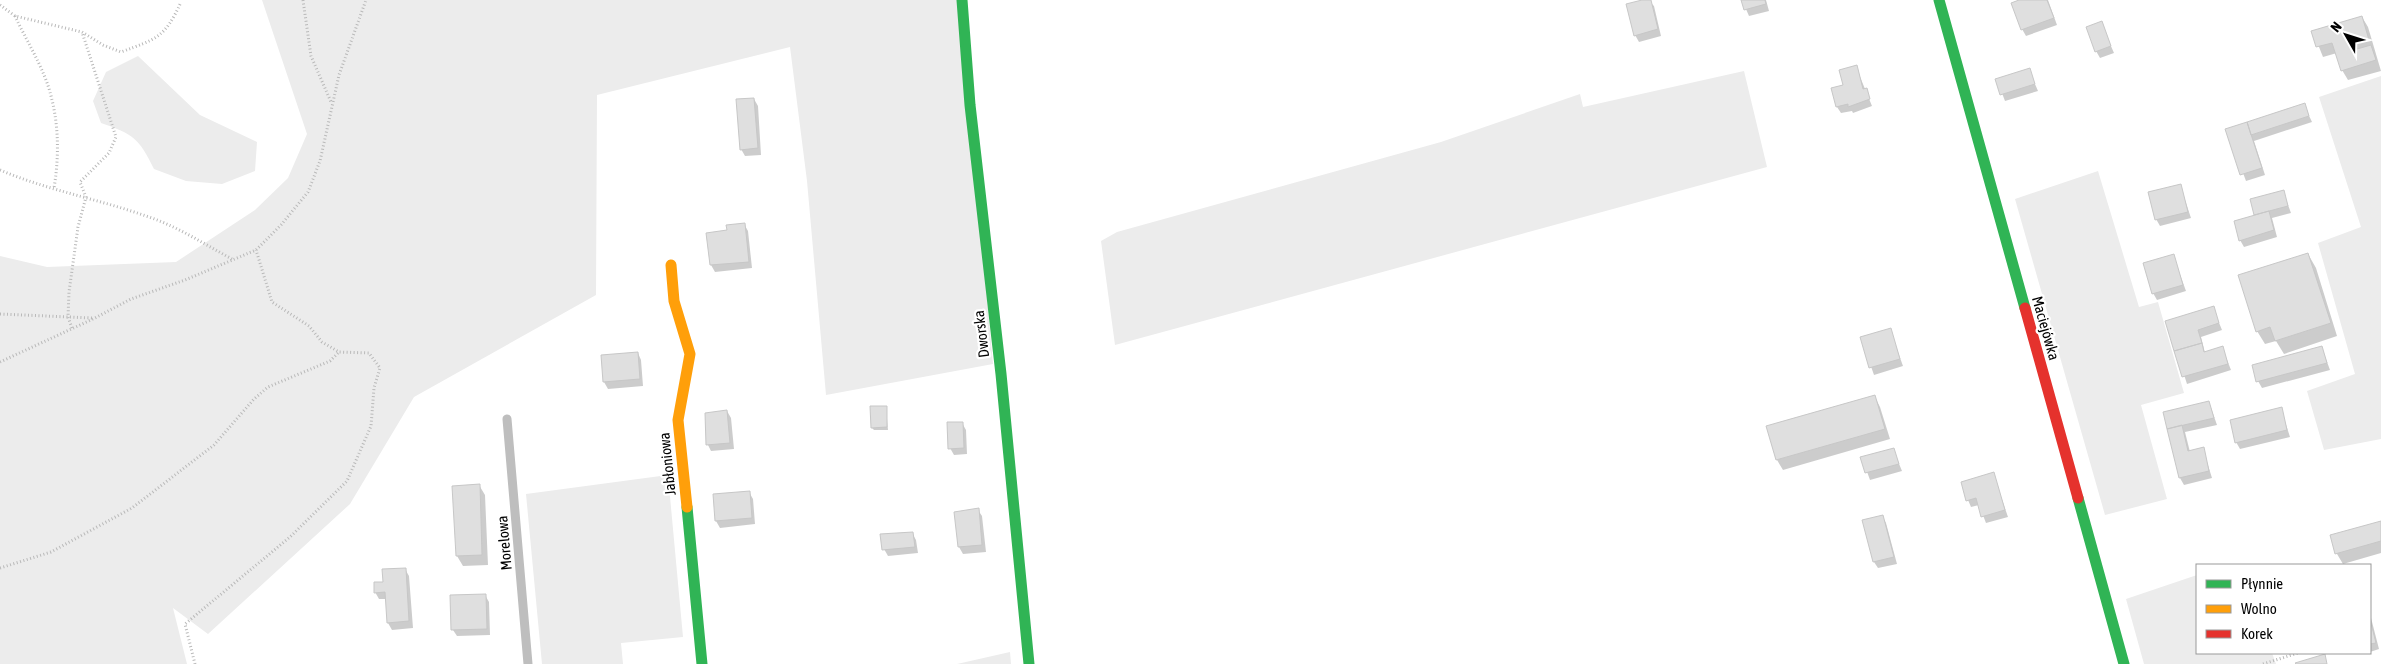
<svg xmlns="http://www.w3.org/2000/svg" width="2381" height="664" viewBox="0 0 2381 664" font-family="'Asap Condensed',sans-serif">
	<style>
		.green { fill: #ececec }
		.shadow { fill: #0003 }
		.building { fill: #dfdfdf; stroke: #c7c7c7 }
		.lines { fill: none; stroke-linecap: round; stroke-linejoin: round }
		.path { stroke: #b9b9b9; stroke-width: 3; stroke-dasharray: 1 2.5; stroke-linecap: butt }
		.lane { stroke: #bebebe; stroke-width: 9 }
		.fast { stroke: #30b455; stroke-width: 11 }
		.slow { stroke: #ff9f0a; stroke-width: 11 }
		.jam { stroke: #e5322d; stroke-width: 11 }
		.labels { text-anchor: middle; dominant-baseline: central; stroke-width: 4.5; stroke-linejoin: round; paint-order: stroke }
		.street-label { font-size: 15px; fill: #000; stroke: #fff }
	</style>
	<rect width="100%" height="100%" fill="#fff"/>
	<path class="green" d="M262 0H960L993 364 826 395 807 181 790 47 597 95 596 295 414 397 350 504 208 634 173 608 187 664H0V256L47 267 176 262 255 210 288 178 307 134Z
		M138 56 200 115 257 142 255 171 222 184 186 181 154 169C139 138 133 134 101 123L93 101 106 72Z
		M1744 71 1767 167 1115 345 1101 241 1117 232 1441 142 1580 94 1583 107Z
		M2381 76V439L2324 450 2307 391 2355 374 2318 243 2361 227 2319 97Z
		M2098 171 2139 307 2158 302 2184 393 2141 405 2167 499 2105 515 2015 199Z
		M668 475 683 637 621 643 623 664H542L526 494Z
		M2197 575V653H2272L2276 664H2144L2126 599Z
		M1010 652 1011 664H957Z"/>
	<path class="shadow" d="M1648 0 1654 6 1661 36 1639 42 1635 35Z
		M1742 0H1766L1769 11 1749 16Z
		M2023 0H2048L2057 25 2026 36 2022 29Z
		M2362 17 2368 27 2381 71 2348 80 2342 70 2337 53 2323 57 2313 32Z
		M2101 23 2114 53 2100 58 2096 51Z
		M1856 67 1872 106 1853 113 1852 111 1841 113 1837 107 1844 86Z
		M2029 70 2038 91 2005 101 1997 80Z
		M754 99 758 106 761 155 745 156 741 149Z
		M2304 105 2312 122 2254 141 2265 175 2246 181 2227 130Z
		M2180 185 2191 218 2160 226 2156 219Z
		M2283 191 2291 213 2272 218 2277 237 2244 247 2240 240 2256 216 2251 200Z
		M744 224 748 231 752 268 715 272 711 265 728 231Z
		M2308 254 2316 268 2337 336 2284 354 2276 341 2265 344 2257 331Z
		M2173 255 2186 291 2157 300 2153 293Z
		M2213 308 2222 330 2201 337 2205 353 2222 347 2231 370 2187 384 2167 322Z
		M1890 330 1903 366 1874 375 1861 338Z
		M2322 348 2330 370 2262 388 2258 381Z
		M638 353 641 360 643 386 608 389 604 382Z
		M1875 397 1880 407 1890 439 1783 470 1777 460Z
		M2209 402 2217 425 2185 432 2190 452 2203 449 2212 478 2184 485 2180 478 2164 413Z
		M886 407 888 430H874L872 428Z
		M2281 409 2290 437 2240 449 2236 442Z
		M727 411 731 418 734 449 711 451 708 445Z
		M962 423 966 430 967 454 954 455 950 448Z
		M1893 449 1902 471 1870 480 1862 458Z
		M1993 473 2008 517 1986 523 1979 505 1971 507 1968 500Z
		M479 485 485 495 488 565 463 566 457 556Z
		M749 492 753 499 755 524 720 528 716 521 714 495Z
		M978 510 982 516 986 552 963 554 959 547 955 513Z
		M1882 516 1886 523 1897 564 1878 568 1874 562 1864 521Z
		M2381 522V553L2343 564 2337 554 2332 536Z
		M912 533 916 540 918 553 888 556 884 549Z
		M405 569 409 576 413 628 392 630 388 623 387 599H379L375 592 384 583Z
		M485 595 489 602 490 635 457 636 453 630Z
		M2370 614 2379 649 2370 652Z"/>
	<path class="building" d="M1642 0H1651L1658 29 1634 36 1626 4Z
		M1741 0H1765L1766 4 1744 10Z
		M2019 0H2047L2054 18 2021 30 2011 3Z
		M2362 16 2369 40 2355 44 2357 49 2371 45 2376 60 2341 71 2332 43 2316 47 2311 31Z
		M2102 21 2111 46 2095 52 2086 27Z
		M1857 65 1863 89 1867 88 1870 99 1848 107V104L1836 107 1831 88 1843 85 1839 70Z
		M2030 68 2035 84 2000 95 1995 79Z
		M754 98 758 148 740 150 736 99Z
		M2305 103 2309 116 2251 135 2247 122Z
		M2247 122 2262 168 2240 175 2225 129Z
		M2181 184 2188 212 2155 220 2148 192Z
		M2284 190 2288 206 2254 215 2250 199Z
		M2269 211 2274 230 2239 241 2234 221Z
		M745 223 749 262 710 265 706 233 727 230 726 225Z
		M2308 253 2331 323 2275 341 2270 327 2256 332 2238 275Z
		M2174 254 2183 285 2152 294 2143 263Z
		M2214 306 2219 323 2198 330 2202 343 2174 351 2165 321Z
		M1891 328 1900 359 1869 368 1860 337Z
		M2202 343 2204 352 2223 346 2228 364 2182 377 2174 351Z
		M2322 346 2327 363 2256 382 2252 365Z
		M638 352 640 379 603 382 601 355Z
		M1875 395 1885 429 1776 460 1766 426Z
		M2209 401 2214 418 2167 429 2163 412Z
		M870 406H887V427L871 428Z
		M2282 407 2287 430 2235 443 2230 420Z
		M727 410 730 443 706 445 705 413Z
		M947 422H963L964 448 948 449Z
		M2182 425 2188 451 2204 447 2209 471 2179 478 2167 429Z
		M1894 448 1899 464 1865 473 1860 457Z
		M1994 472 2005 510 1981 517 1976 498 1966 501 1961 482Z
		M480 484 482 555 456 556 452 486Z
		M750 491 752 518 715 521 713 494Z
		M979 508 982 545 958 547 954 512Z
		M1883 515 1894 557 1873 562 1862 520Z
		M2381 521V541L2335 554 2330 535Z
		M913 532 915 547 882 550 880 534Z
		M406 568 409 621 387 623 385 592 374 593V582H383L382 569Z
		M486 594 487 629 451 630 450 595Z
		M2370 619 2376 643 2370 644Z
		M2325 654 2327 664H2296L2295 663Z"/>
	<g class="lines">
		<path class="path" d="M303 0 311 56 331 102
			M0 5 15 16 82 32 103 45 121 52C156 39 165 38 181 2
			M15 16C26 40 45 70 51 96 59 126 59 158 54 188
			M0 170C47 190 98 199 146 216 177 226 204 244 232 259
			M0 314 92 318
			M72 328 68 317 69 292 78 227 86 197 80 182 109 153 116 137 82 32
			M0 362 93 319 131 299 185 280 256 250 281 225 308 192 320 161 339 75 366 0
			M0 568 51 552 132 508 214 445 254 399 268 387 330 361 339 352
			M195 664 185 624 290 537 347 481 371 426 374 388 380 368 369 353 339 352 322 342 309 326 272 302 256 250
			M2263 664 2298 653"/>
		<path class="lane" d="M507 419 528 664"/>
		<path class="fast" d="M962 0 970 105 1001 374 1029 664
			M1939 0 2025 308
			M2078 498 2124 664
			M687 507 702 664"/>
		<path class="slow" d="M671 265 674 301 690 354 678 420 687 507"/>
		<path class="jam" d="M2025 308 2078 498"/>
	</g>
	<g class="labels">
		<g class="street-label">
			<text transform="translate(2046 328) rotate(74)">Maciejówka</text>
			<text transform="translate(981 334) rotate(-97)">Dworska</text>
			<text transform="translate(667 464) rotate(-96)">Jabłoniowa</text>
			<text transform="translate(504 543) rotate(-95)">Morelowa</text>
		</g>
	</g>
	<rect x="2196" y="564" width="175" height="90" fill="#ffffff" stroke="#999999"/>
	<rect x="2206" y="580" width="25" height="8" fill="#30b455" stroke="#999999"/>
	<text x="2241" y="589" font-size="15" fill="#000000">Płynnie</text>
	<rect x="2206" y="605" width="25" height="8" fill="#ff9f0a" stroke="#999999"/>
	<text x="2241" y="614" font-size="15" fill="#000000">Wolno</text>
	<rect x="2206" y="630" width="25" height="8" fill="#e5322d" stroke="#999999"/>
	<text x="2241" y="639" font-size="15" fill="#000000">Korek</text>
	<g transform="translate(2346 35) rotate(309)" stroke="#ffffff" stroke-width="4" paint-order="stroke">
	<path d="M0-4L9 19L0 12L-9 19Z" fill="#000000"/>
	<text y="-8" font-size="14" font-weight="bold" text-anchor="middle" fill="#000000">N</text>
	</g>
</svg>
